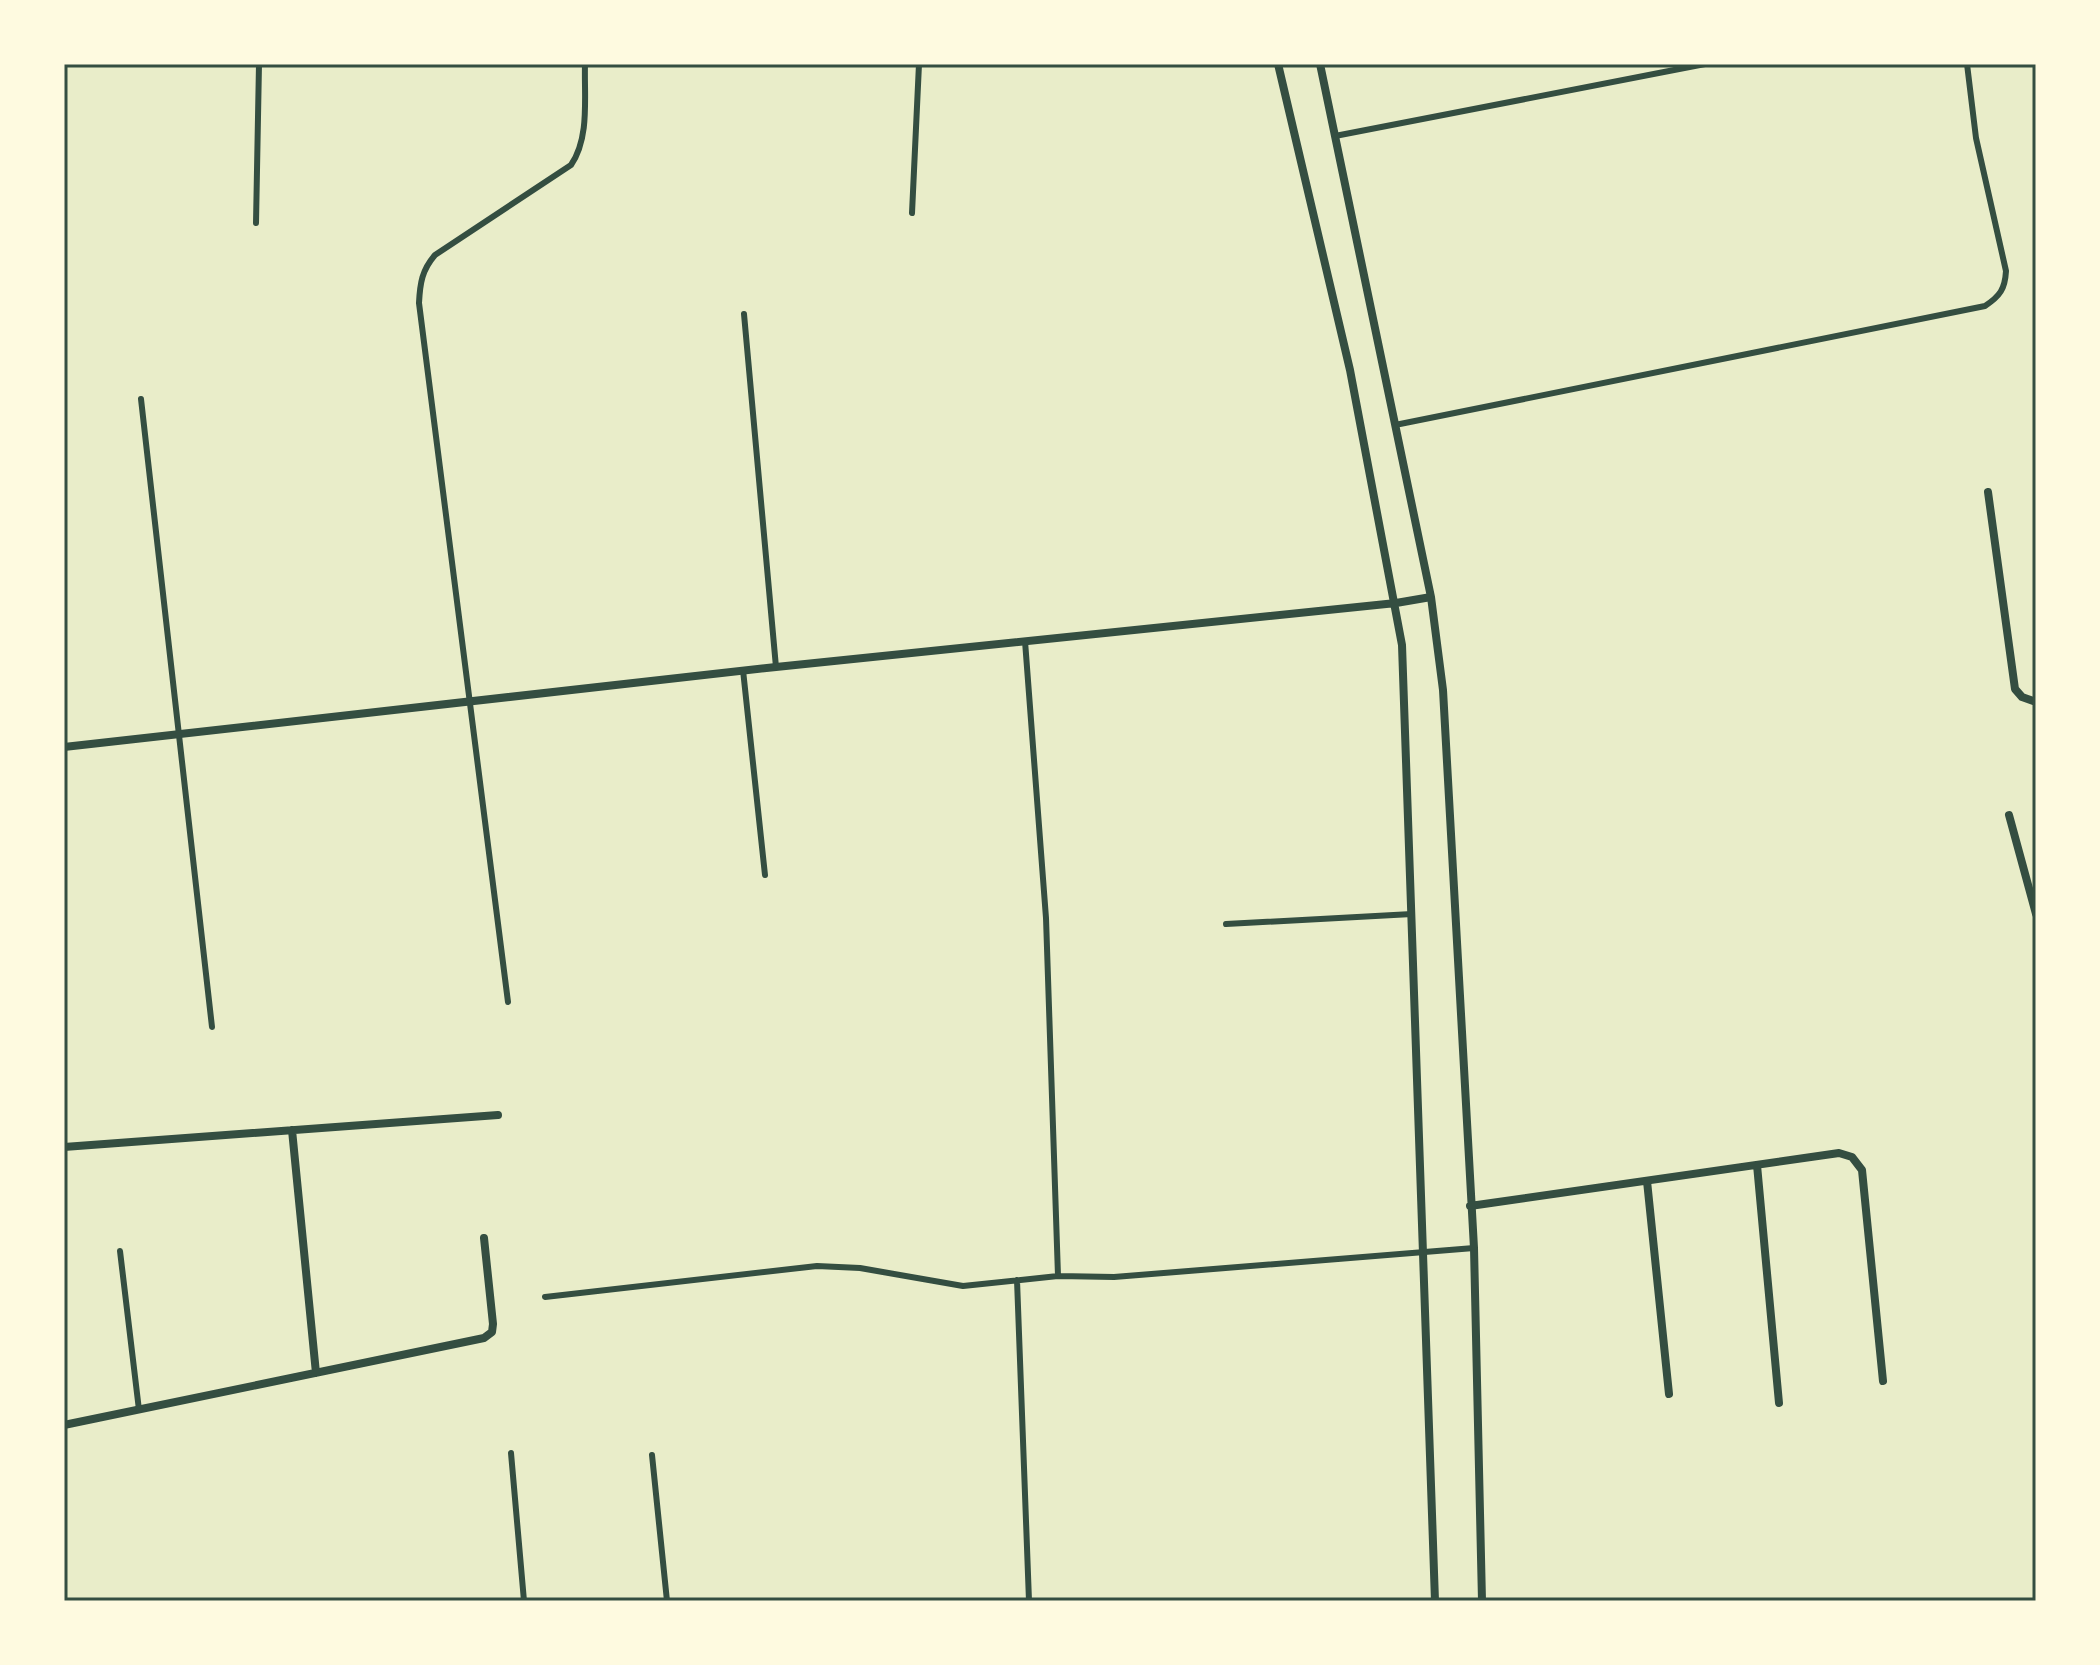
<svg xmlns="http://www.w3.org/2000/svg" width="2100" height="1665" viewBox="0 0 2100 1665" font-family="'Fira Sans Condensed',sans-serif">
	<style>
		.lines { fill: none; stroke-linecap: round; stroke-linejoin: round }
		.service { stroke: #344e41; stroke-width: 6 }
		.minor { stroke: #344e41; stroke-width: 8 }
		.neatline { fill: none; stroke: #344e41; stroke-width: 3 }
	</style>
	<rect width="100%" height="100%" fill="#e9edc9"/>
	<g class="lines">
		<path class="service" d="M1335 136 1705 64
			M912 213 919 64
			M256 223 259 64
			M744 314 776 667
			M141 399 212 1027
			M1395 425 1985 306C2000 296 2005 289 2006 271L1976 138 1967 64
			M1025 641 1046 918 1058 1276
			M743 670 765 875
			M1226 924 1412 914
			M508 1002 419 303C420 283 422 270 435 255L571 165C590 137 584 97 585 64
			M120 1251 139 1410
			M1017 1280 1029 1601
			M545 1297 817 1266 860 1268 963 1286 1058 1276 1114 1277 1474 1248
			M511 1453 524 1601
			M652 1455 667 1601"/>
		<path class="minor" d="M1278 64 1350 370 1402 645 1435 1601
			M1320 64 1431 597 1443 690 1474 1248 1482 1601
			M1988 492 2015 689 2022 697 2036 702
			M64 747 776 667 1396 603 1431 597
			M2009 815 2036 914
			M292 1130 316 1373
			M64 1147 498 1115
			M1757 1165 1779 1403
			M1647 1181 1669 1394
			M1470 1206 1839 1153 1852 1157 1862 1170 1883 1381
			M64 1425 484 1338 492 1332 493 1324 484 1238"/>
	</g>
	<rect width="2100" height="1665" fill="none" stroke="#fefae0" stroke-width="132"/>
	<rect x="66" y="66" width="1968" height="1533" class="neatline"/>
</svg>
